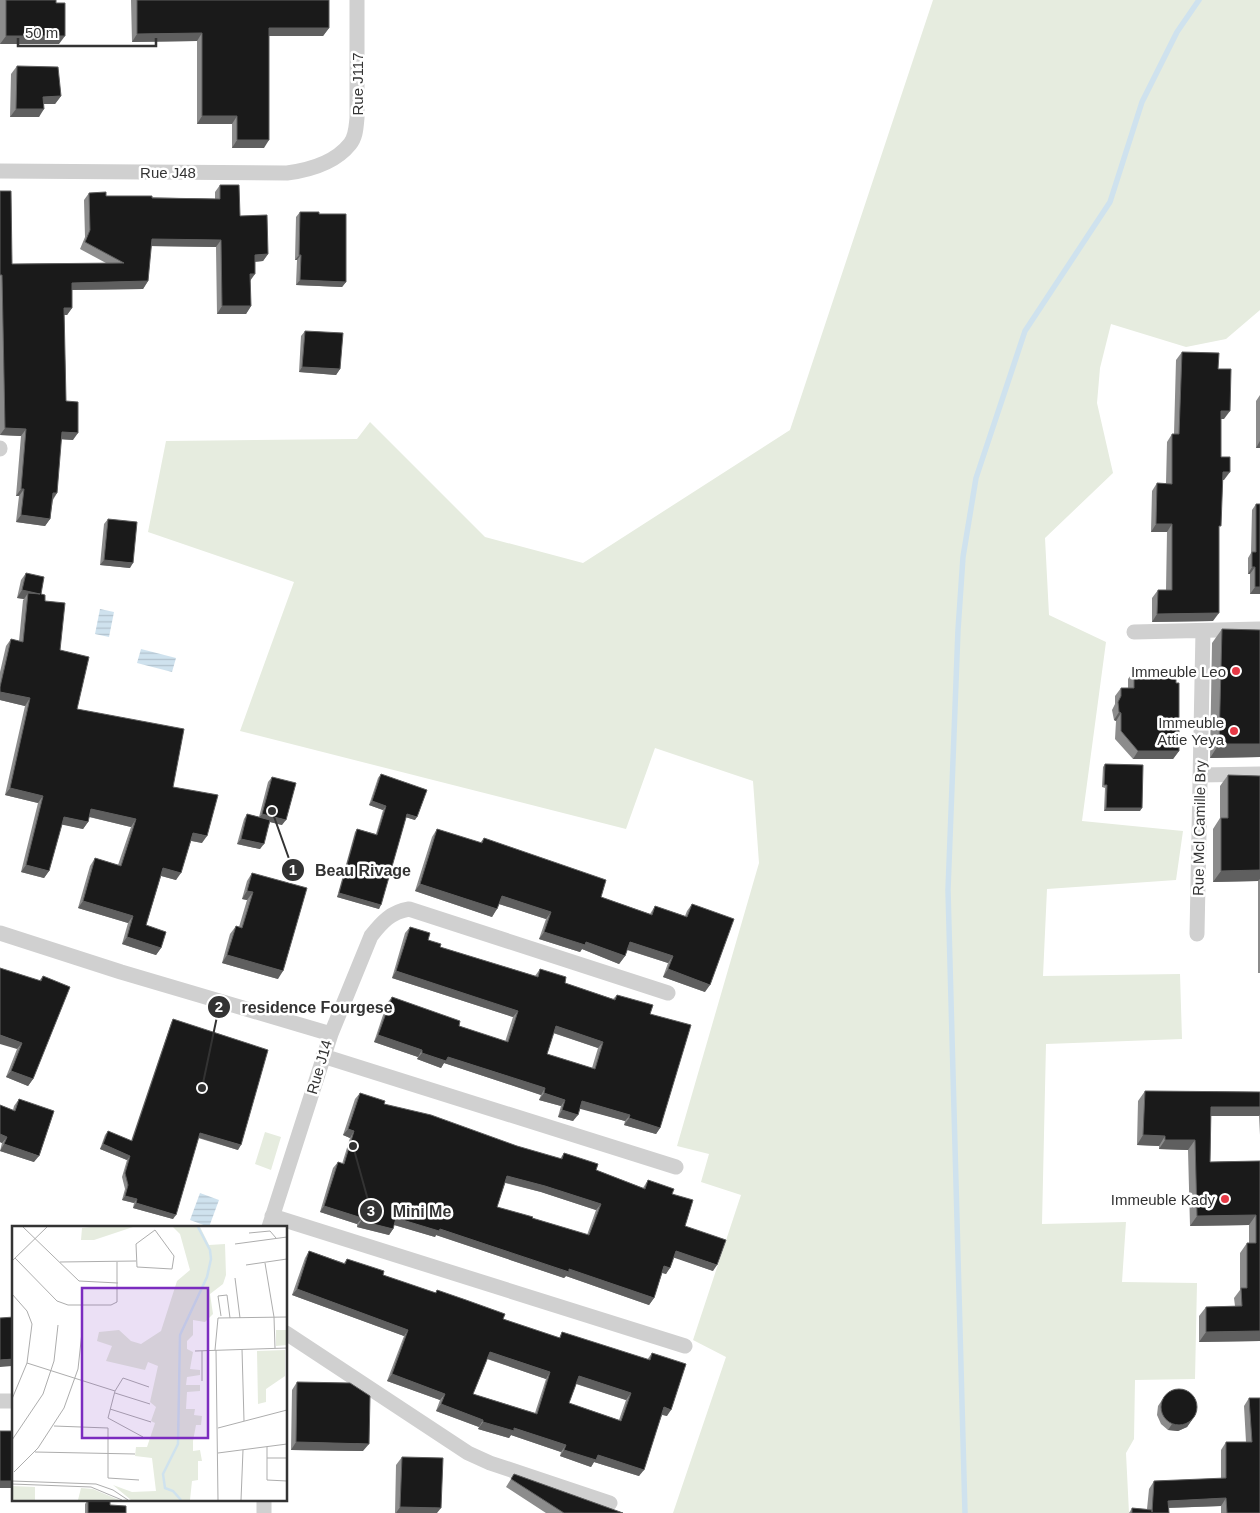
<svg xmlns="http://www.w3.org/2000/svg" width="1260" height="1513" viewBox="0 0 1260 1513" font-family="Helvetica,sans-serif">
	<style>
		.green { fill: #e6ecdf }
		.water { fill: url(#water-rules) }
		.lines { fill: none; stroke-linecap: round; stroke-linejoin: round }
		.stream { stroke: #cfe2ee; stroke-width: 5.5 }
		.street { stroke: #d0d0d0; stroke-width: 15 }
		.wall { fill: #8c8c8c; fill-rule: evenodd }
		.shaded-wall { fill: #5f5f5f }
		.building { fill: #1a1a1a; stroke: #5f5f5f; fill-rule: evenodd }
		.poi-dot { fill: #e63946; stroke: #fff; stroke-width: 2 }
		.labels { text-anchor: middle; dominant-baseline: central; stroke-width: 5; stroke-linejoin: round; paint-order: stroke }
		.street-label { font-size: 15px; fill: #333; stroke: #fff }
		.poi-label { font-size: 15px; fill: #333; stroke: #fff; text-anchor: end }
		.inset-river { fill: none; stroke: #cfe2ee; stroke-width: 2.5 }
		.inset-road { fill: none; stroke: #adadad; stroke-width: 1 }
		.view { fill: #7b2cbf; fill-opacity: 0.15; stroke: #7b2cbf; stroke-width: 2.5 }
		.inset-edge { fill: none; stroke: #333; stroke-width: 2.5 }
		.leader { fill: none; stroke: #333; stroke-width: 2 }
		.callout-dot { fill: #333; stroke: #fff; stroke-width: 2 }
		.mark-label { font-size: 15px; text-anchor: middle; font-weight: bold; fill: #fff }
		.callout-label { font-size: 16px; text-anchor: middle; font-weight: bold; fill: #333; stroke: #fff; stroke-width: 5; stroke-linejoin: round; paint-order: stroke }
	</style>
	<defs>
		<pattern id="water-rules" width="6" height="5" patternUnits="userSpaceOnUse" patternTransform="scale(1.25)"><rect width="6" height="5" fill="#cfe2ee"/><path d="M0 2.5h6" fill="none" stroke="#b2c2cd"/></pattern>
	</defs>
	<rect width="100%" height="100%" fill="#fff"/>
	<path class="green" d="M933 0H1260V310L1226 339 1186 347 1111 324 1100 368 1097 403 1113 473 1045 538 1049 615 1106 642 1082 821 1183 831 1176 880 1047 889 1043 976 1180 974 1182 1039 1046 1044 1042 1224 1126 1222 1122 1282 1197 1283 1195 1379 1135 1380 1134 1439 1126 1453 1129 1513H673L726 1357 693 1340 741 1195 701 1182 709 1154 677 1146 759 863 753 781 655 748 626 829 240 731 294 582 148 532 166 441 357 439 370 422 485 537 583 563 790 430Z
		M265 1132 281 1137 271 1170 255 1164Z"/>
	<path class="water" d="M100 609 114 612 109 637 95 634Z
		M141 649 176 658 172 672 137 663Z
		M200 1193 219 1200 209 1227 190 1220Z"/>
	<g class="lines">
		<path class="stream" d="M965 1513 948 890 958 630 963 557 976 478 1025 331 1110 202 1142 102 1177 32 1199 0"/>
		<path class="street" d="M0 171 287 173C310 170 335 163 350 144 356 137 356 127 357 118V0
			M0 449V448
			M1134 632 1260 629
			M1200 775 1260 774
			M0 933 121 972 331 1034 269 1227
			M1197 934 1203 631
			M331 1034 371 936C382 922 391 912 409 909L668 993
			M323 1056 676 1167
			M272 1216 685 1346
			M286 1333 468 1453 490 1463 610 1503
			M0 1401H14
			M264 1513V1499"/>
	</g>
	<path class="wall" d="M0 0H56L59 44H0Z
		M131 0H329V28L323 36H269L264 148H232V124H197V41L132 42Z
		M17 66 61 96 55 104H44L39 117H10L11 74Z
		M220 185 240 216 268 254 263 261 255 262 250 281 251 306 246 314H217L216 247 151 246 148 281 143 289 72 290V308L67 315H64L66 401 73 440 61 439 57 493 53 500 50 519 45 526 16 522 19 496H16L21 436 0 435V191L12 264 106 263 80 249 85 237 84 200 89 193 106 196 215 199V192Z
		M300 212 319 214 346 282 342 287 296 285 297 260H295L296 217Z
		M305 331 340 369 336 375 299 372 301 336Z
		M1182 352 1218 369 1224 419H1221V457L1224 480H1222L1213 621 1152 622V598L1158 590H1166L1167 532H1151L1152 491 1157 483H1166L1167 442 1172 434H1174L1176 360Z
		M1260 388V448H1256V401L1260 395Z
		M1256 504H1260V594H1250V574H1248V558L1251 553 1252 510Z
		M108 519 130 568 100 565 104 524Z
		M26 573 45 601 77 709 173 787 202 843 191 841 176 880 161 876 146 925 161 948 156 955 122 944 128 923 78 908 90 866 95 858 118 865 131 827 89 817 88 822 83 829 62 824 49 871 44 878 21 872 38 803 5 795 25 706 0 700V672L6 646 11 639 19 641 23 600 24 599 17 598 21 580Z
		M1222 629 1260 757 1210 758 1212 643Z
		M1134 671 1176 683 1179 751 1173 759H1133L1115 739 1116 721 1114 720 1112 710 1115 704V696L1121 688H1128V679Z
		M1105 764 1140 811H1104L1105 788 1102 787 1103 767Z
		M381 774 415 820 406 817 379 909 337 897 355 832 357 829 376 834 383 810 369 805 378 778Z
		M1228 775 1260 776V973H1258V881L1213 882V829L1220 818V786Z
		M272 777 282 825 270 822 260 849 237 844 244 819 247 814 259 817 268 782Z
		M437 829 480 843 484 838 601 897 650 914 655 906 685 916 687 911 692 904 705 992 663 977 668 963 627 950 625 956 619 964 582 949 580 952 539 939 546 919 499 904 492 917 415 891 432 837Z
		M252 873 278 979 222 963 230 934 236 926 239 927 247 900 242 899 247 881Z
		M410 927 428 940 440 947 535 976 540 969 565 983 613 999 617 995 650 1014 660 1128 656 1134 624 1125 625 1121 580 1108 573 1121 558 1117 561 1106 539 1100 541 1095 444 1063 441 1068 417 1059 418 1057 374 1042 387 1003 392 997 459 1026 505 1042 513 1017 392 978 405 933ZM553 1033 598 1048 592 1068 547 1054Z
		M43 976 33 1079 28 1086 6 1077 17 1049 39 981Z
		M173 1019 238 1150 198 1138 173 1219 133 1208 134 1203 122 1200 125 1189 122 1177 127 1160 100 1149 105 1135 108 1131 131 1141 171 1023Z
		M1145 1091 1260 1092V1135L1259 1116H1211L1210 1162 1260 1161V1341L1199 1342V1316L1206 1307 1235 1306 1234 1298 1240 1290V1253L1247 1243H1249V1225L1190 1226 1188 1150 1159 1149V1146L1137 1145 1138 1101Z
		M360 1093 384 1104 517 1146 560 1159 564 1153 596 1170 643 1188 648 1180 672 1194 685 1226 713 1271 674 1257 666 1274 662 1273 654 1298 649 1305 566 1276 564 1278 436 1235 435 1237 394 1225 393 1229 389 1235 357 1227V1224L320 1212 333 1168 338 1162 342 1164 350 1138 343 1135 355 1099ZM505 1183 541 1192 596 1210 587 1235 532 1218 497 1207Z
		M19 1099 34 1162 0 1151 2 1143 0 1142V1105L13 1110 14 1106Z
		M309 1251 344 1263 347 1259 383 1275 435 1293 437 1290 503 1319 559 1338 562 1332 647 1360 652 1353 667 1416 662 1415 639 1476 594 1462 591 1467 560 1456 561 1452 511 1435 509 1438 478 1429 479 1427 436 1411 440 1400 387 1381 404 1336 292 1295 305 1258ZM487 1359 546 1379 535 1413 473 1394ZM576 1384 626 1400 619 1420 569 1403Z
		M297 1382 363 1451 291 1450 292 1390Z
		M1249 1398 1260 1513H1221V1506L1169 1508V1513H1129L1132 1508 1147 1509 1149 1489 1154 1481 1221 1479V1450L1226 1442H1246L1244 1406Z
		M1162 1400 1192 1420 1187 1427 1178 1431 1168 1430 1161 1424 1157 1415 1158 1406Z
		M402 1457 437 1513H395L396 1465Z
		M514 1474 623 1513H546L506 1487Z
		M52 1499H95V1500L110 1505 126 1513H85V1504L87 1501H52Z"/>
	<path class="shaded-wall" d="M269 28H329L323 36H264Z
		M202 33 197 41 132 42 137 34Z
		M6 36H65L59 44H0Z
		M61 96 55 104H38L43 97Z
		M16 109H44L39 117H10Z
		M202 116H237L232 124H197Z
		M237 140H269L264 148H232Z
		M152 239 221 240 216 247 147 246Z
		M268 254 263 261 250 262 255 255Z
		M299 255H301L297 260H295Z
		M250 274H255L250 281Z
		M300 280 346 282 342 287 296 285Z
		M148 281 143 289 67 290 72 283Z
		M222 306H251L246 314H217Z
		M64 308H72L67 315H59Z
		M302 367 340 369 336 375 299 372Z
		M1221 411H1230L1224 419H1216Z
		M5 428 26 429 21 436 0 435Z
		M62 432 78 433 73 440 57 439Z
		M1260 441V448H1256Z
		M1223 472H1230L1224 480H1217Z
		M21 489H24L19 496H16Z
		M53 493H57L52 500Z
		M21 515 50 519 45 526 16 522Z
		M1156 524H1172L1167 532H1151Z
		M104 560 133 563 130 568 100 565Z
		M1252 567H1255L1250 574H1248Z
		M1255 587H1260V594H1250Z
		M22 590 40 594 28 593 24 599 17 598Z
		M1219 613 1213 621 1152 622 1157 614Z
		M0 692 30 698 25 706 0 700Z
		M1119 712 1121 713 1116 721 1114 720Z
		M1219 744H1260V757L1210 758Z
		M1138 751H1179L1173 759H1133Z
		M10 788 43 796 38 803 5 795Z
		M372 801 386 806 383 810 369 805Z
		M1106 808H1142L1140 811H1104Z
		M91 809 136 819 131 827 86 816Z
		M262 814 286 820 282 825 258 819Z
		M407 814 417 817 415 820 405 817Z
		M64 817 88 822 83 829 59 824Z
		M193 833 207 836 202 843 188 840Z
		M241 839 264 844 260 849 237 844Z
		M26 865 49 871 44 878 21 872Z
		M163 868 181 873 176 880 158 875Z
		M1260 870V879L1258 881 1213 882 1221 871Z
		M420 884 497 909 492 917 415 891Z
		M247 891 253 892 247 900 242 899Z
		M339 893 381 905 379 909 337 897Z
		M502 896 551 912 546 919 496 903Z
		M83 901 133 916 128 923 78 908Z
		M544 932 586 942 625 956 619 964 582 949 580 952 539 939Z
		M127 937 161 948 156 955 122 944Z
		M630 942 673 956 668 963 625 949Z
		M227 955 283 971 278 979 222 963Z
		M668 969 710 985 705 992 663 977Z
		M396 971 518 1011 513 1017 392 978Z
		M556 1026 603 1042 598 1048 551 1032Z
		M0 1035 22 1043 17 1049 0 1044Z
		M378 1035 422 1050 418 1057 374 1042Z
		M422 1053 448 1057 545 1088 541 1095 444 1063 441 1068 417 1059Z
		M11 1071 33 1079 28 1086 6 1077Z
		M544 1093 565 1100 561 1106 539 1100Z
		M582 1101 630 1115 625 1121 577 1108Z
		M1211 1107H1260V1115L1259 1116H1204Z
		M562 1110 578 1115 573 1121 558 1117Z
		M629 1118 660 1128 656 1134 624 1125Z
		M348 1129 354 1131 350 1138 343 1135Z
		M200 1133 241 1145 238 1150 197 1137Z
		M0 1134 7 1137 2 1143 0 1142Z
		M1143 1135 1165 1136 1159 1146 1137 1145Z
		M1165 1140H1195L1188 1150 1159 1149Z
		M4 1144 39 1156 34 1162 0 1151Z
		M103 1144 130 1156 127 1160 100 1149Z
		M507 1176 545 1186 601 1204 596 1210 541 1192 503 1182Z
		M125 1196 137 1199 134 1203 122 1200Z
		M136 1203 176 1215 173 1219 133 1208Z
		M324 1206 362 1218 357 1224 320 1212Z
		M1256 1215 1249 1225 1190 1226 1197 1216Z
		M396 1218 440 1229 569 1269 654 1298 649 1305 566 1276 564 1278 436 1235 435 1237 391 1224Z
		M361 1221 393 1229 389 1235 357 1227Z
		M676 1251 717 1265 713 1271 672 1257Z
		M664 1266 670 1268 666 1274 660 1272Z
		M297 1289 408 1330 404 1336 292 1295Z
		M1260 1331V1341L1199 1342 1206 1332Z
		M490 1352 550 1372 546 1379 485 1358Z
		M14 1359V1363L12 1366 0 1367V1360Z
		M392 1374 445 1394 440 1400 387 1381Z
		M579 1376 631 1393 626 1400 574 1383Z
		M441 1404 483 1420 479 1427 436 1411Z
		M664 1407 671 1410 667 1416 660 1414Z
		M1196 1414 1187 1427 1178 1431 1168 1430 1172 1424Z
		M483 1422 514 1428 566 1445 561 1452 511 1435 509 1438 478 1429Z
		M296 1442 369 1444 363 1451 291 1450Z
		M564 1450 598 1455 644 1470 639 1476 594 1462 591 1467 560 1456Z
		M0 1481H14V1488H0Z
		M1226 1498 1221 1506 1163 1508 1168 1501Z
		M53 1499H95L94 1501H52Z
		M400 1507 441 1508 437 1513H396Z"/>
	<path class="building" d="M6 0H56V3H65V36H6Z
		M137 0H329V28H269V140H237V116H202V33L137 34Z
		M17 66 58 67 61 96 43 97 44 109H16Z
		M220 185H239L240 216 267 215 268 254 255 255V274H250L251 306H222L221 240 152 239 148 281 72 283V308H64L66 401 78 402V433L62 432 57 493H53L50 519 21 515 24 489H21L26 429 5 428 2 275H0V191H11L12 264 124 263 85 242 90 230 89 193 106 192V196H152V198L220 199Z
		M300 212H319V214H346V282L300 280 301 255H299Z
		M305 331 343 333 340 369 302 367Z
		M1182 352 1219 353 1218 369H1231L1230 411H1221V457H1230V472H1223L1221 526H1219V613L1157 614 1158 590H1172V524H1156L1157 483 1172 484V434H1179Z
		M1256 504H1260V587H1255V567H1252V552H1256Z
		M108 519 137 522 133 563 104 560Z
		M26 573 44 577 41 594 45 595V601L65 603 60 650 89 657 77 709 184 729 173 787 218 795 207 836 193 833 181 873 163 868 146 925 166 932 161 948 127 937 133 916 83 901 95 858 121 866 136 819 91 809 88 822 64 817 49 871 26 865 43 796 10 788 30 698 0 692V687L11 639 23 642 28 593 40 594 22 590Z
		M1222 629 1260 630V744H1219Z
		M1134 671H1176V683H1179V751H1138L1121 731V713L1119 712 1118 702 1121 696V688H1134Z
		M1105 764 1143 765 1142 808H1106L1107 785H1104Z
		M381 774 427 790 417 817 407 814 381 905 339 893 357 829 377 835 386 806 372 801Z
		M1228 775 1260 776V870L1221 871V818H1228Z
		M272 777 296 783 286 820 262 814Z
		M247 814 270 820 264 844 241 839Z
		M437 829 482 843 484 838 606 880 601 897 652 915 655 906 687 917 692 904 734 919 710 985 668 969 673 956 630 942 625 956 586 942 585 945 544 932 551 912 502 896 497 909 420 884Z
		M252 873 307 888 283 971 227 955 236 926 242 928 253 892 247 891Z
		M410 927 430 933 428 940 441 944 440 947 538 977 540 969 566 977 565 983 615 1000 617 995 653 1005 650 1014 691 1025 660 1128 629 1118 630 1115 582 1101 578 1115 562 1110 565 1100 544 1093 545 1088 448 1057 446 1061 422 1053V1050L378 1035 392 997 460 1021 459 1026 508 1042 518 1011 396 971ZM556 1026 603 1042 595 1069 547 1054Z
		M0 968 41 981 43 976 70 987 33 1079 11 1071 22 1043 0 1035Z
		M173 1019 268 1050 241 1145 200 1133 176 1215 136 1203 137 1199 125 1196 128 1185 125 1173 130 1156 103 1144 108 1131 132 1141Z
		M1145 1091 1260 1092V1107H1211L1210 1162 1260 1161V1331L1206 1332V1307L1242 1306 1241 1288H1247V1243H1256V1215L1197 1216 1195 1140H1165V1136L1143 1135Z
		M360 1093 385 1101 384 1104 431 1115 517 1146 562 1159 564 1153 598 1164 596 1170 645 1189 648 1180 674 1189 672 1194 693 1200 685 1226 726 1240 717 1265 676 1251 670 1268 664 1266 654 1298 569 1269V1272L440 1229 439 1231 396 1218 393 1229 361 1221 362 1218 324 1206 338 1162 344 1164 354 1131 348 1129ZM507 1176 545 1186 601 1204 589 1235 532 1218 533 1217 497 1207Z
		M19 1099 54 1111 39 1156 4 1144 7 1137 0 1134V1105L15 1111Z
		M309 1251 345 1264 347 1259 384 1271 383 1275 436 1293 437 1290 466 1300 505 1314 503 1319 560 1338 562 1332 650 1360 652 1353 686 1364 671 1410 664 1407 644 1470 598 1455 596 1460 564 1450 566 1445 514 1428V1431L483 1422V1420L441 1404 445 1394 392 1374 408 1330 297 1289ZM490 1352 550 1372 537 1414 473 1394ZM579 1376 631 1393 621 1421 569 1403Z
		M14 1317V1359L0 1360V1318Z
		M297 1382 350 1383 370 1396 369 1444 296 1442Z
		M1161 1407a18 18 0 1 1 36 0a18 18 0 1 1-36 0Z
		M1249 1398H1260V1513H1227L1226 1498 1168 1501 1169 1513H1132V1508L1152 1510V1512L1154 1481 1226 1478V1442H1252Z
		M0 1431H14V1481H0Z
		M402 1457 443 1458 441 1508 400 1507Z
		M514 1474 623 1513H564L511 1479Z
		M88 1500H110V1505L126 1506V1513H88Z"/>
	<g class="poi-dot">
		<circle cx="1236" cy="671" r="5"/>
		<circle cx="1234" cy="731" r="5"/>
		<circle cx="1225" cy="1199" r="5"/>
	</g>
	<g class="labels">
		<g class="street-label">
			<text transform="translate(357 84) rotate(-90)">Rue J117</text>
			<text x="168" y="172">Rue J48</text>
			<text transform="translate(1199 828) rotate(-89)">Rue Mcl Camille Bry</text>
			<text transform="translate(319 1067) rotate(-74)">Rue J14</text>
		</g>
		<g class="poi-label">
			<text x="1226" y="671">Immeuble Leo</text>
			<text x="1224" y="722">Immeuble<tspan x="1224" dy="17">Attie Yeya</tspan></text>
			<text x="1215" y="1199">Immeuble Kady</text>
		</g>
	</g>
	<g transform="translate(12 1226)">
		<rect width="275" height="275" fill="#fff"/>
		<path d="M79 1H121L82 14H69L70 2ZM161 1H188L197 19 213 18 214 49 211 58 198 68 201 88 193 96 181 94V109L175 115V123L181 126 178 143 188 144V149L175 151 174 159H188V165L175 166 174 183H183L182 189 190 190 189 199H184L181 215V225L188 224 190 235H186V254L180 255 178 274H119L101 259 120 266 144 265 140 232 123 230 124 221H135L143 197 139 195 144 181 138 176 146 140 136 136 133 144 94 135 100 120 85 115 87 106 107 104 119 115 129 118 149 105 165 55 178 44 168 8ZM264 104H275V119L264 120ZM0 260 23 261V274H0ZM69 262 81 263 107 274H66Z" fill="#e6ecdf"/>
		<path d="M273 124V150L254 163V176L246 178 245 125Z" fill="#e6ecdf"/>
		<path class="inset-river" d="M169 274 161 265 153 262 151 248 166 218 168 109 195 51 199 33 198 24 186 1"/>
		<path class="inset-road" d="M11 1 67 55 106 57M143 4 162 30 160 43 125 41 124 18ZM237 7 258 5 264 12M223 18 275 11M3 32 45 75 56 79H99L105 76V36M0 35 35 1M48 36 124 35M253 37 262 91 263 122M234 39 275 33M223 52 228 92M0 68 15 85 20 98 15 137 0 173M209 90 206 70 215 69 218 92M230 123 232 195M203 124 206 92 275 91M204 124 206 274M183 125 275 122M15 137 103 165 96 192 131 211M190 155V125M103 165 111 152 137 161M103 167 138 178M98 183 139 196M42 200 96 202V252L127 254M206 202 275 184M0 214 31 168 42 135 46 99M255 221V254L275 255M23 226 123 228M206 227 275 218M255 232H275M2 246 26 222 52 182 66 143 70 106M0 255 84 258 101 264 116 274M0 258 79 261 110 274M229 274 231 224"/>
		<path class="view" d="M70 62H196V212H70Z"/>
		<rect width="275" height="275" class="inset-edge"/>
	</g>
	<path class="leader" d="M272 811L293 870M202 1088L219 1007M353 1146L371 1211"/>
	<g class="callout-dot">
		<circle cx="272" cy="811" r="5"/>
		<circle cx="202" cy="1088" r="5"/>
		<circle cx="353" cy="1146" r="5"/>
		<circle cx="293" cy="870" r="12"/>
		<circle cx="219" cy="1007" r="12"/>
		<circle cx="371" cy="1211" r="12"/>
	</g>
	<g class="mark-label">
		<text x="293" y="875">1</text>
		<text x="219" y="1012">2</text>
		<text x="371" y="1216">3</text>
	</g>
	<g class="callout-label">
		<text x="363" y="876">Beau Rivage</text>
		<text x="317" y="1013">residence Fourgese</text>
		<text x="422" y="1217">Mini Me</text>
	</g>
	<path d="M18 38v8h138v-8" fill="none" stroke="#333333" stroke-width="2.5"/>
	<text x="25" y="38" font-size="15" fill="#333333" stroke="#ffffff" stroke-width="4" paint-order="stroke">50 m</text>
</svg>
